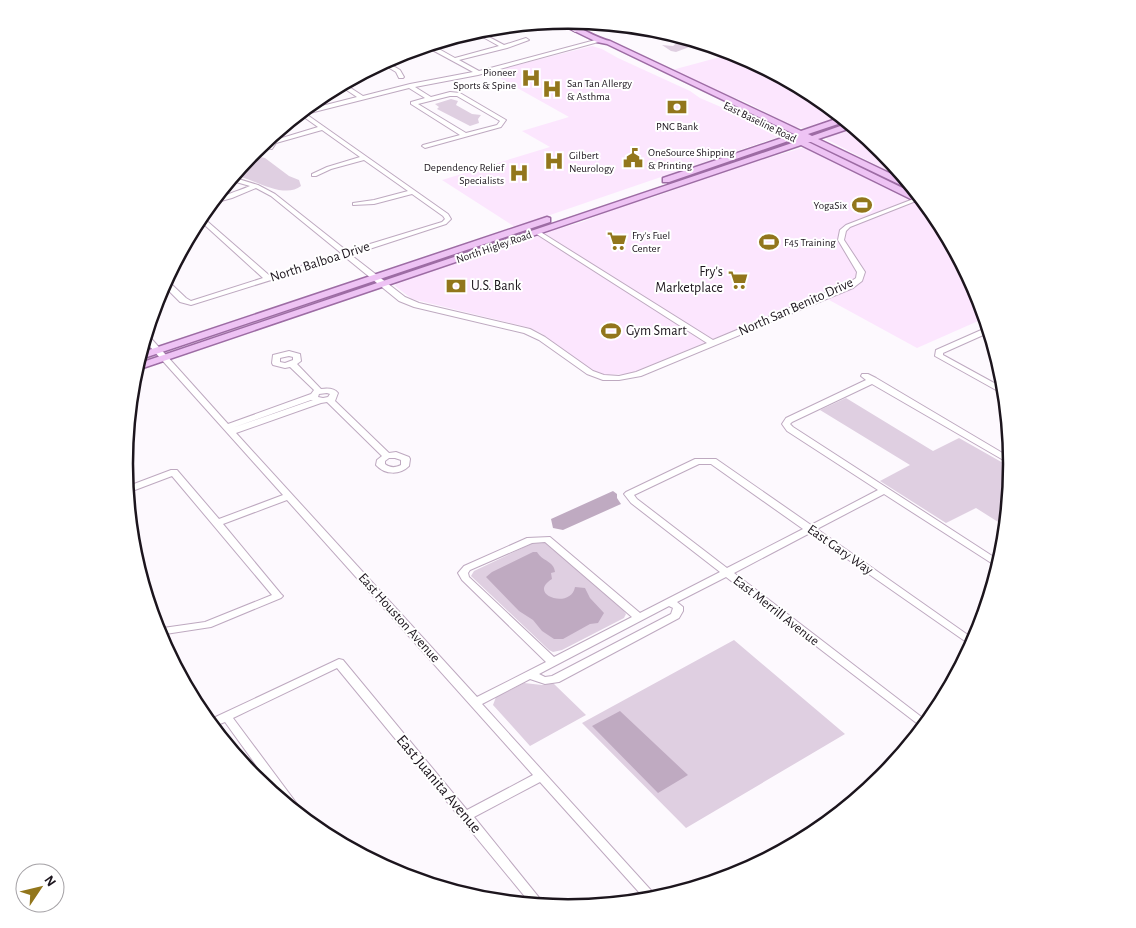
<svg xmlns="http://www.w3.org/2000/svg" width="1136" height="928" viewBox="0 0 1136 928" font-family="'Alegreya Sans',sans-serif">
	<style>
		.built { fill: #fce6fe }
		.green { fill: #dfcfe1 }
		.water { fill: #bfaac1 }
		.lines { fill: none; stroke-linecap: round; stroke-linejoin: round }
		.minor-casing { stroke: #bea9c0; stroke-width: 2 }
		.major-casing { stroke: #9d6ca4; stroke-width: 3 }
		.minor { fill: #fff; fill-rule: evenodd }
		.major { fill: #eec3f4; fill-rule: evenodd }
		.labels { text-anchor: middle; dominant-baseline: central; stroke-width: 4; stroke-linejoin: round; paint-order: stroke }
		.far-poi-label { font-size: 11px; fill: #1c151d; stroke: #fff; text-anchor: start }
		.far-street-label { font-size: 11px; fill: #1c151d; stroke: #fff }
		.street-label { font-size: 14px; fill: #1c151d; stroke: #fff }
		.poi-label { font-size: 14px; fill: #1c151d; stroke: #fff; text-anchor: start }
		.near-street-label { font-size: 16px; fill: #1c151d; stroke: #fff }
		.rim { fill: none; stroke: #1c151d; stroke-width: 2.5 }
	</style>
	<rect width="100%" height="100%" fill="#fdf9fe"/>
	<path class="built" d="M592 46 602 49 618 58 690 91 700 98 728 110 778 137 515 227 442 180 550 147 522 131 569 117 489 72Z
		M735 53 815 95 842 117 804 128 794 127 746 102 732 97 672 70Z
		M856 129 882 150 907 181 826 139 829 136Z
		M802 148 814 151 881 186 928 207 937 218 978 294 985 318 917 348 820 295 629 374 604 375 595 373 541 333 530 328 412 299 395 286 396 283 477 256 506 248 550 231 582 222 624 205 654 197 737 167Z"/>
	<path class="green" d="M680 36 699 42 700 43 676 52 671 51 662 45 673 46 679 41 673 38Z
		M451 99 458 101 456 105 472 114 481 115 478 119 479 123 470 126 437 109 439 107 435 104Z
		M250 155 265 158 289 176 299 180 301 186C284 200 252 178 234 175Z
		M846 398 933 451 959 438 1012 468 1006 527 976 508 946 523 880 481 910 465 820 410Z
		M535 542 546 543 623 610 626 614 624 618 562 650 553 652 549 650 471 576 474 571Z
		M734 640 845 734 686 828 582 723Z
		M524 683 542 685 553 683 586 715 530 746 493 705 496 697Z"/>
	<path class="water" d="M613 491 617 494V498L621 504 563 530 553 528 551 519Z
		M533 552H537C542 561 554 561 555 572L551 573 552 579C526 595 571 610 575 587L585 588 590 598 604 613 598 623 590 624 563 639H554L542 631 533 620 519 611 486 577 492 572Z
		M620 711 688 775 658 793 592 726Z"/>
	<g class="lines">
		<defs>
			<path id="minor" d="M597 23 605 24 575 32 572 30Z
				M476 30 504 45 526 38 529 40 507 48 459 60 479 71 599 39 602 41 478 75 415 87 431 97 450 92 460 93 506 120 501 127 425 148 422 146 423 145 460 135 411 104V102L425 98 409 88 306 114 448 214 451 219 446 224 351 255 405 297 419 303 530 329 545 337 593 371 604 375 619 376 636 372 707 343 535 233V231H539L713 340 847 284 856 278 857 272 838 240 840 230 846 225 916 198 918 197 921 199 850 227 846 231 844 240 865 272 862 281 853 288 641 376 619 380H603L587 374 539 340 524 333 414 307 399 301 345 257 191 305 180 302 163 285 165 280H167L186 298 191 301 263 278 198 219 200 215 270 276 341 253 271 196 256 188 232 198 210 204C215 198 241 190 250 186L229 180 232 177 258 185 275 194 347 251 442 222 445 219 443 216 412 194 374 204 353 205V203L374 200 408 191 364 160 331 169 316 176H312V174L327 167 360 157 322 130 276 143 272 149 267 148 272 141 318 127 301 115H296L302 111 357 97 339 85 343 83 363 96 410 84 473 72 425 46 430 44 455 58 499 46 472 31ZM450 96H457L500 121 497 125 466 133 418 104Z
				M385 61 400 70 404 77 403 78H399L396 72 381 63Z
				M988 327 990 332 943 353V355L1005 389V395L935 356 936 350Z
				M145 335H148L228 424 311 394 314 390 290 367 285 368 273 365 272 363 273 355 289 351 300 354 301 361 297 364 321 389C328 388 334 388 338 393L335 401 389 453 396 452 409 457 410 459 409 466C400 475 385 475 376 465L377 460 382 456 327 402 321 403 236 433 477 697 546 662 462 580 458 573 464 566 527 538 550 537 640 613 720 572 631 503 624 494 626 492 695 459H716L811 525 878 490 787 431 782 424 786 418 866 380 861 376 862 374H868L876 378 1011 458 1012 465 872 384 792 422 790 424 793 427 1000 561 999 567 996 566 884 494 817 529 975 640 972 646 810 533 734 573 928 722 923 728 726 577 677 602 683 607V611L679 618 559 682 545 684 530 679 482 704 658 898 646 900 540 782 474 817 545 905 531 904 337 668 233 718 303 812 305 815 303 818 282 801 225 722 212 727 207 721 339 659 343 660 467 810 533 775 287 500 223 524 281 594 283 596 281 598 211 627 159 635 156 629 205 622 272 595 172 476 127 493 126 487 171 470H177L219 519 283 495 144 340ZM289 356 293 357V360L285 363 280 362V358ZM327 393 330 394 328 397 323 398 318 397 319 394ZM311 400H313L232 428ZM389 458H395L401 460V465C395 468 390 468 385 464V461ZM699 464H711L803 529 727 568 637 499 634 495ZM545 542 632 617 554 657 469 577 468 573 470 570 532 543ZM669 606 673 608 671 614 552 676 545 677 539 674Z"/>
			<path id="major" d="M554 21C571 20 592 37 610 41L801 131 842 117 847 121 808 134 812 136 849 123 854 127 818 139 908 182 914 189H909L811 142H808L921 197 926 204H921L801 145 134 371 137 364 795 142 791 140 669 182H663V178L785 137 761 126V122H767L792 135 794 134 607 44 597 42Z
				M547 217 550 218V222L138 360 140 353Z"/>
		</defs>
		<use href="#minor" class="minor-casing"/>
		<use href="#major" class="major-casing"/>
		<use href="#minor" class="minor"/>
		<use href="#major" class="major"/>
	</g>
	<defs>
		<symbol id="hospital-bare" viewBox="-9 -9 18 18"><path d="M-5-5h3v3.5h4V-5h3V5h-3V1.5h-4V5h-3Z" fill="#92761c" stroke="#fff" stroke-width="2.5" paint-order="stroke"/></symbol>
		<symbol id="bank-bare" viewBox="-9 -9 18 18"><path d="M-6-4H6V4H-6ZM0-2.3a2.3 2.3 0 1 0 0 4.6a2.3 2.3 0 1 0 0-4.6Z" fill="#92761c" stroke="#fff" stroke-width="2.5" paint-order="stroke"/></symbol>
		<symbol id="civic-bare" viewBox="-9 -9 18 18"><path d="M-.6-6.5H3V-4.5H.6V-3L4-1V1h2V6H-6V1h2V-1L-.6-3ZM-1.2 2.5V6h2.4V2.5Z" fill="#92761c" stroke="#fff" stroke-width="2.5" paint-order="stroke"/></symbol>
		<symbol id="stadium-bare" viewBox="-9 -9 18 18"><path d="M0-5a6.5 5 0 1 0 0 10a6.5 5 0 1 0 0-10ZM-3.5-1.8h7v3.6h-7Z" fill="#92761c" stroke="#fff" stroke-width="2.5" paint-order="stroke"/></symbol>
		<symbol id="supermarket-bare" viewBox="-9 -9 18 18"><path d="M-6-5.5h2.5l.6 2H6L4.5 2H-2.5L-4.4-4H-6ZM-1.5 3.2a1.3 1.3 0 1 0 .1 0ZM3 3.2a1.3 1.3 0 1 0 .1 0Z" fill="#92761c" stroke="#fff" stroke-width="2.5" paint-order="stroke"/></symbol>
	</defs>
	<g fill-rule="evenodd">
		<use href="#hospital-bare" x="517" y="64" width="28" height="28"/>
		<use href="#hospital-bare" x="538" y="75" width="28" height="28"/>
		<use href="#bank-bare" x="663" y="93" width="28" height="28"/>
		<use href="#civic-bare" x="619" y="144" width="28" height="28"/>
		<use href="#hospital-bare" x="540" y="147" width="28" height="28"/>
		<use href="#hospital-bare" x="505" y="159" width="28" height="28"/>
		<use href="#stadium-bare" x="848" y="191" width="28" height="28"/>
		<use href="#supermarket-bare" x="603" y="227" width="28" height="28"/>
		<use href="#stadium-bare" x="755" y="228" width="28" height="28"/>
		<use href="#supermarket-bare" x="724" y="266" width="28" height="28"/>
		<use href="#bank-bare" x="442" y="272" width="28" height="28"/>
		<use href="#stadium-bare" x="597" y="317" width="28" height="28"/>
	</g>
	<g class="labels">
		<g class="far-poi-label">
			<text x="516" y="72" text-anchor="end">Pioneer<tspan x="516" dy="13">Sports &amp; Spine</tspan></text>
			<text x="567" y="83">San Tan Allergy<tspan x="567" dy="13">&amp; Asthma</tspan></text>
			<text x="677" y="126" text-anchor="middle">PNC Bank</text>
			<text x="648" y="152">OneSource Shipping<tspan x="648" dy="13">&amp; Printing</tspan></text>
			<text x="569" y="155">Gilbert<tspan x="569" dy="13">Neurology</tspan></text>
			<text x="504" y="167" text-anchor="end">Dependency Relief<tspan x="504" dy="13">Specialists</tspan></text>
			<text x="847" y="205" text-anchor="end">YogaSix</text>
			<text x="632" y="235">Fry's Fuel<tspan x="632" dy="13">Center</tspan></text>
			<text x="784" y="242">F45 Training</text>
		</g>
		<g class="far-street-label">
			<text transform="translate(760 122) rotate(26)">East Baseline Road</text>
			<text transform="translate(494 247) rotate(-19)">North Higley Road</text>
		</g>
		<g class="street-label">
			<text transform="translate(320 262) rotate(-18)">North Balboa Drive</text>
			<text transform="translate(796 307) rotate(-24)">North San Benito Drive</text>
			<text transform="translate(840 550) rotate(35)">East Gary Way</text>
			<text transform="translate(776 611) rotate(38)">East Merrill Avenue</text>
			<text transform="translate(399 618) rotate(48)">East Houston Avenue</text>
		</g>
		<g class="poi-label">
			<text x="723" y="272" text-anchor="end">Fry's<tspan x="723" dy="16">Marketplace</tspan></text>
			<text x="471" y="286">U.S. Bank</text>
			<text x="626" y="331">Gym Smart</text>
		</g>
		<g class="near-street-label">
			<text transform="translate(439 784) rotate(50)">East Juanita Avenue</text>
		</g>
	</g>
	<path d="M0 0H1136V928H0ZM133 464a435 435 0 1 1 870 0a435 435 0 1 1-870 0Z" fill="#fff" fill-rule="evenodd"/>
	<path class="rim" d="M133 464a435 435 0 1 1 870 0a435 435 0 1 1-870 0Z"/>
	<g transform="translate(40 888) rotate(55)"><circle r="24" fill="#ffffff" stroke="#a4a1a5"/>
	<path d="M0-4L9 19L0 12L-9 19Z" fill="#92761c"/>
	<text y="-8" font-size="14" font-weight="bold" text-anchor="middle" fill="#1c151d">N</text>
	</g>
</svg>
